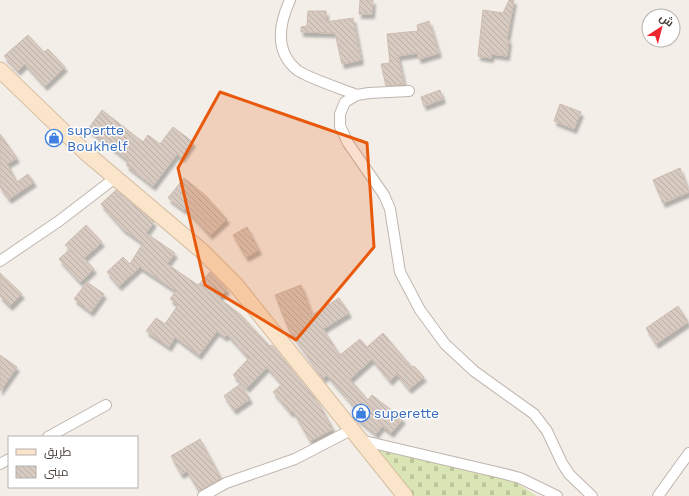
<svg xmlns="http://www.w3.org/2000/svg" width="689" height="496" viewBox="0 0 689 496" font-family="'Work Sans',Cairo,sans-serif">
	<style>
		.cemetery { fill: url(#cemetery-stones) }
		.building { fill: url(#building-back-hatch); stroke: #cebdb2; filter: url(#shadow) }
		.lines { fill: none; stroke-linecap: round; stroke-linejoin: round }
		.street-casing { stroke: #c1b6ae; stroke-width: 12 }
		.secondary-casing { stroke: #d3ba9d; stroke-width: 17 }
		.street { stroke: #fff; stroke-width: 10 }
		.secondary { stroke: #fbe5ca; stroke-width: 15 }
		.marked { fill: #e8590c; fill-opacity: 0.2; stroke: #e8590c; stroke-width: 3; stroke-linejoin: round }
		.labels { text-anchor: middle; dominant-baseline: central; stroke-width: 3; stroke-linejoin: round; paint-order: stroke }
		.shop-label { font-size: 14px; fill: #366cbe; stroke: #fff; text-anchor: start }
	</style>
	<defs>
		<pattern id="cemetery-stones" width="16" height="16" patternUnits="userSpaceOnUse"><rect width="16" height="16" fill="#d9e5b4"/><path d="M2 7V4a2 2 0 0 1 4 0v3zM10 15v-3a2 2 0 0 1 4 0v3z" fill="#bcc59b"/></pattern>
		<pattern id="building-back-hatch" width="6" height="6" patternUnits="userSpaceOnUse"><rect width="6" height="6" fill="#d7cac1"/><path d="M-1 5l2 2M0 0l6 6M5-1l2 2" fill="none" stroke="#baaea6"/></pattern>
		<filter id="shadow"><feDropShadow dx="2.5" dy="4.5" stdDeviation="1" flood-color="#0004"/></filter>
	</defs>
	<rect width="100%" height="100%" fill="#f3eee8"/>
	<path class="cemetery" d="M369 446 515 482 537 496H412Z"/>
	<path class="building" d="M360 0H373L372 14H359Z
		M509 0H514L507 39 509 40 507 56 491 54V58L478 56 483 10 503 13Z
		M308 11H326V22L353 18 361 60 342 64 335 33 301 32V27L307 26Z
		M429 21 439 53 419 59 417 53 398 56 404 84 386 86 381 64 390 63 387 34 418 31 417 25Z
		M28 35 44 52 48 49 65 67 45 86 25 64 18 71 4 56Z
		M440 90 443 99 424 106 421 97Z
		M560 104 581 112 574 129 554 121Z
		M102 110 143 142 148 135 160 144 173 127 193 142 182 158 177 154 153 186 126 165 129 161 88 129Z
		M0 134 17 158 7 164 17 182 28 174 34 182 9 199 0 187Z
		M680 168 689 192 663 203 653 180Z
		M184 178 205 195 227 219 210 235 185 208 184 210 168 198Z
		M116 190 154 222 146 233 175 253 167 264 198 285 210 272 227 289 219 298 241 315 270 346 272 345 318 402 333 429 310 441 293 411 291 413 273 392 282 384 267 367 247 388 233 375 249 358 227 334 225 337 217 331 199 355 175 337 169 347 146 331 156 318 165 324 178 305 170 299 176 291 140 267 119 286 107 272 123 257 130 264 143 243 123 229 101 204Z
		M86 225 102 242 84 258 94 269 80 282 59 259 70 249 65 245Z
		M247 227 259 250 246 257 233 235Z
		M0 273 22 294 10 306 0 296Z
		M87 282 104 294 91 312 74 299Z
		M301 285 312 315 339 298 349 313 323 329 340 355 360 339 367 347 383 333 412 367 414 366 424 377 409 389 397 374 390 381 372 359 350 379 368 400 372 395 403 419 391 433 382 426 376 434 355 417 359 412 327 375 323 379 289 330 275 295Z
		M678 306 688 322 656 344 646 328Z
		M0 355 17 367 0 391Z
		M240 384 250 399 234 410 224 396Z
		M200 439 221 478 199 491 187 471 181 474 171 456Z"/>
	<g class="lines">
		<defs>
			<path id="street" d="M290 0C279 24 274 51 297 70 308 78 342 89 357 95
				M409 91 369 93 357 95 345 102 340 114V126L348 143 384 195 390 209 400 272 420 310 445 344 474 371 534 414 547 431 562 463 569 474 592 496
				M0 261 59 221 115 178
				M48 437 106 405
				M360 440 505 474 520 478 557 496
				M0 464 9 459
				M203 496 226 483 295 459 351 430
				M658 496 689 453"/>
			<path id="secondary" d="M0 70 85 152 202 251 236 285 405 496"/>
		</defs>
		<use href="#street" class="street-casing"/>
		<use href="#secondary" class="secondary-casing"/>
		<use href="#street" class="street"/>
		<use href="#secondary" class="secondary"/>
	</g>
	<path class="marked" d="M220 92 367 143 374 247 296 340 205 285 178 168Z"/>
	<defs>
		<symbol id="shop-ring" viewBox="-11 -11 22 22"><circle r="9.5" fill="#fff" stroke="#3f7fe0" stroke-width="1.5"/><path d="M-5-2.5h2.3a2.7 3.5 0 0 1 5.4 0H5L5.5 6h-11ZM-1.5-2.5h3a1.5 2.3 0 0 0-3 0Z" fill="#3f7fe0"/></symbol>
	</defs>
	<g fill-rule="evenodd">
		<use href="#shop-ring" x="44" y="128" width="20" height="20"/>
		<use href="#shop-ring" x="351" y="403" width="20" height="20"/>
	</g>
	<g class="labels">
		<g class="shop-label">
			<text x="67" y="130">supertte<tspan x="67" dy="16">Boukhelf</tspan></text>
			<text x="374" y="413">superette</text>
		</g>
	</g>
	<rect x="8" y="436" width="130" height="52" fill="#ffffff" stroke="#b5b1af"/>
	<rect x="16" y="449" width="20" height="6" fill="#fbe5ca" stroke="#b5b1af"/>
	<text x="44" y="456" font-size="12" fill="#463d37">طريق</text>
	<rect x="16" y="466" width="20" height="12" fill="url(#building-back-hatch)" stroke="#b5b1af"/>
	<text x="44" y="476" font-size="12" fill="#463d37">مبنى</text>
	<g transform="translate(661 28) rotate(36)"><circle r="19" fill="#ffffff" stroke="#b5b1af"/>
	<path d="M0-3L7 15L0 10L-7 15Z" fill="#ed2531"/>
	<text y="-6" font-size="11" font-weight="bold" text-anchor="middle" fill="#463d37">ش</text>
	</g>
</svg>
